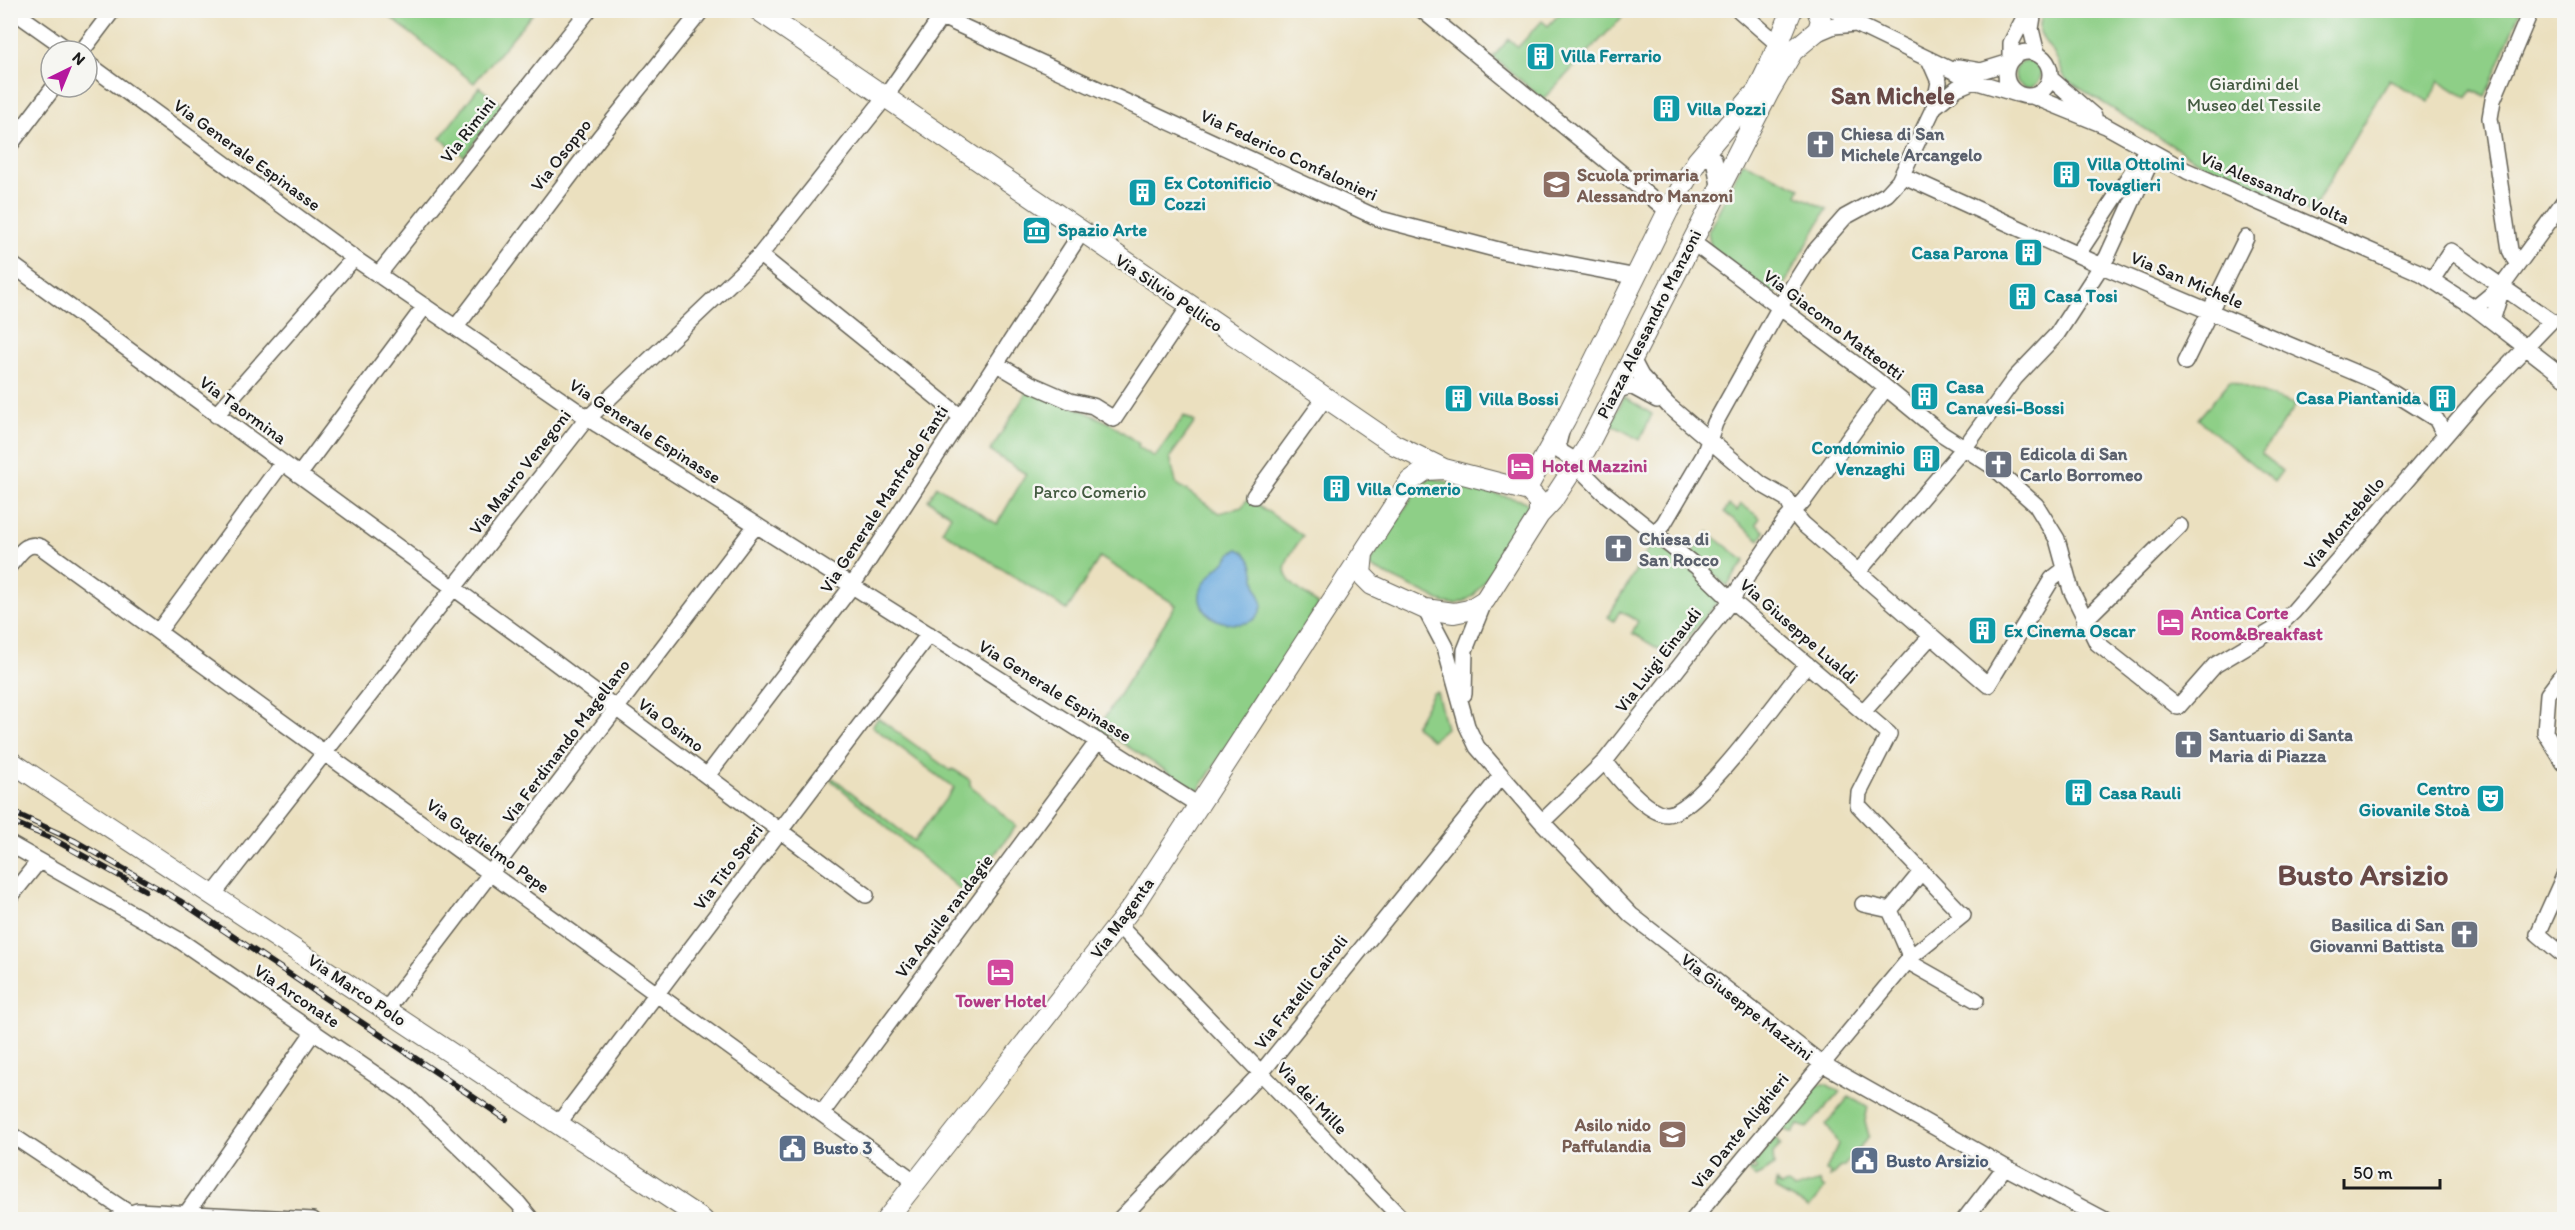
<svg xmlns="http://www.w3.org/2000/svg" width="2575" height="1230" viewBox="0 0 2575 1230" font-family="Itim,sans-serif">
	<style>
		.green { fill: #8ecf87; stroke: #557652; stroke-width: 1.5 }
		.water { fill: #6cabdf; stroke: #44647e; stroke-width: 1.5 }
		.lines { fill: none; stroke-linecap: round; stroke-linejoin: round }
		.minor-casing { stroke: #646155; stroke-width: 18 }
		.tertiary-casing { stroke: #646155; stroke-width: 22 }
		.minor { stroke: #fff; stroke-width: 15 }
		.tertiary { stroke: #fff; stroke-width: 20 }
		.rail-casing { stroke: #1c1c1c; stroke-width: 6 }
		.rail { stroke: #f6f6f2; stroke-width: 4; stroke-dasharray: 11; stroke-linecap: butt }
		.labels { text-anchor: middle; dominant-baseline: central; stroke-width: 5; stroke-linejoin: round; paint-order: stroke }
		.culture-label { font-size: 18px; font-weight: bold; fill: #0d838f; stroke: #f6f6f2; text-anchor: start }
		.park-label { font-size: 18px; fill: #445b41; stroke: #f6f6f2 }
		.street-label { font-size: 18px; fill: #1c1c1c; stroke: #f6f6f2 }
		.worship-label { font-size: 18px; font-weight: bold; fill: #5b616d; stroke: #f6f6f2; text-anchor: start }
		.education-label { font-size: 18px; font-weight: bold; fill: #785e54; stroke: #f6f6f2; text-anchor: start }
		.hotel-label { font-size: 18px; font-weight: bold; fill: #b23c85; stroke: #f6f6f2; text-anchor: start }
		.service-label { font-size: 18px; font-weight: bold; fill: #4e5e75; stroke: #f6f6f2; text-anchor: start }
		.district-label { font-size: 24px; font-weight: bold; fill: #684947; stroke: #f6f6f2 }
		.town-label { font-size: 30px; font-weight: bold; fill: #684947; stroke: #f6f6f2 }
	</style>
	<rect width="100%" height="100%" fill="#f6f6f2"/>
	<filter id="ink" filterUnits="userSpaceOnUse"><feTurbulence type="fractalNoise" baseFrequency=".0167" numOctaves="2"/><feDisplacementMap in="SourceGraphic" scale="12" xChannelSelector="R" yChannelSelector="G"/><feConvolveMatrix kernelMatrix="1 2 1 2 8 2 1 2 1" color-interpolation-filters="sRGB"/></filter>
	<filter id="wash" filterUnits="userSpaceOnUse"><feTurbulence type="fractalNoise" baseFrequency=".008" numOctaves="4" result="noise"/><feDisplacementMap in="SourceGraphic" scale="24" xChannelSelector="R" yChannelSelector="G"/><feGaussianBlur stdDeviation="1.35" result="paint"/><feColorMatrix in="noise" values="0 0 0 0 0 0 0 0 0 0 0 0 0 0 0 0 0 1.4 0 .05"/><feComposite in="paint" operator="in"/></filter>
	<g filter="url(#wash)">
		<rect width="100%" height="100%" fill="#ebe0bf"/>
		<path class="green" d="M2044 10 2520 11 2485 97 2472 90 2467 98 2439 80 2429 102 2389 79 2311 213 2200 163 2068 81C2061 74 2061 67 2057 59 2045 37 2033 39 2044 10Z
			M389 11V10L535 11 474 83 386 14Z
			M1562 11H1628L1543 99 1493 57 1509 39 1518 47 1542 21 1548 26Z
			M2015 74a13 13 0 1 1 26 0a13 13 0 1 1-26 0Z
			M479 87 502 105 464 156 440 138Z
			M1743 162 1800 188 1797 195 1827 209 1780 292 1772 293 1711 247 1708 232Z
			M2230 381 2296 405 2261 454 2282 471 2274 482 2198 419Z
			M1030 387 1110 423 1139 444 1138 447 1155 457 1184 416 1195 422 1170 457 1176 483 1219 513 1242 507 1248 498 1303 536C1273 576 1283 577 1319 605L1198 791 1098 728 1176 605 1100 557 1067 610 942 531 951 515 928 500 937 486 997 524 1026 474 990 451Z
			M1624 397 1652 414 1640 440 1611 424Z
			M1431 478 1524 501 1530 506 1520 516 1495 559 1496 565 1475 594 1465 601 1455 604 1445 603 1370 567V562L1421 483Z
			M1741 504 1760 518 1756 524 1765 532 1760 540 1724 512 1729 505 1737 511Z
			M1708 532 1745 561 1727 586 1691 554Z
			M1653 541 1696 574 1720 599 1672 657 1632 633 1638 621 1620 611 1614 621 1608 617Z
			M1437 692 1446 728 1432 740 1415 726 1433 693Z
			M878 718 951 771 953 769 970 780V785L1016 826 965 894 831 780 833 778 914 841 954 788 872 726Z
			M1818 1084H1826L1840 1092 1807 1128 1798 1125 1793 1133 1782 1129Z
			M1849 1097 1868 1107 1865 1121 1869 1136 1844 1166 1839 1168 1830 1177V1172L1826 1170 1838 1144 1826 1124Z
			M1776 1137 1781 1145 1773 1153 1774 1166 1756 1177 1748 1171 1750 1168 1755 1171 1757 1168 1753 1164Z
			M1776 1181 1780 1186 1788 1184 1795 1189 1820 1181 1821 1186 1825 1188 1809 1208 1775 1189Z"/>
		<path class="water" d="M1238 549C1255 555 1254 575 1257 589 1259 597 1265 601 1261 610 1253 630 1220 626 1208 614 1189 595 1207 577 1222 564 1228 559 1230 552 1238 549Z"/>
	</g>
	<g filter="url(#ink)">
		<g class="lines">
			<defs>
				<path id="minor" d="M12 10 70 51
					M1422 10 1668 211
					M1739 10 1779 45
					M1835 10 1856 24 1974 81 2017 94
					M2034 10 2031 29 2037 54
					M942 17 1380 219 1506 252 1637 277
					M1815 34 1834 26 1856 24
					M82 51 113 10
					M2006 74a22 22 0 1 1 44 0a22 22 0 1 1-44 0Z
					M2011 59V43L2028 10
					M87 63 354 258 598 425 1200 806
					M1958 67 1981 71 2007 63
					M2050 78 2094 116
					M2032 96 2106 126 2187 171 2421 273 2475 308 2564 377
					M1934 107 1957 88 1974 81
					M10 145 54 87
					M1697 161 1709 157 1714 159 1719 185
					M1902 175 2102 266 2375 381 2436 419 2445 435
					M1691 241 1874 378 1942 434 1992 466 2036 505 2057 539 2071 590 2097 643 2178 707 2215 665 2275 629 2293 612 2480 395 2551 321 2451 251 2432 280
					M2078 254 2147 149
					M760 255 961 417
					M10 263 533 646 866 895
					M2517 264 2510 250 2490 118 2493 100 2531 10
					M378 275 589 10
					M2475 308 2503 285 2564 201
					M2492 321 2503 285
					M456 327 599 138 702 10
					M1632 359 1641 376 1668 405 1761 484 1787 499 1793 512 1803 524 1988 685 2052 579 2065 569
					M2185 362 2246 238
					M997 364 1031 384 1070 401 1093 406 1114 419 1189 307
					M1618 390 1631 386 1657 400
					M216 415 354 258
					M1561 432 1558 444 1561 452 1578 462 1585 474 1603 492 1697 567 1731 600 1889 734 1859 793 1858 805 1963 915 1911 957 1693 1220
					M299 475 425 306
					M1254 496 1325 398
					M1654 534 1664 523 1704 455 1715 423 1782 303 1815 251 1845 217 1887 194 1899 181 1934 107 1939 82 1929 59
					M10 565C19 555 26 540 41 547L917 1183
					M1858 572 1968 443 2015 378 2057 334 2107 257 2154 154
					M1425 609 1445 647 1467 726 1477 747 1542 822 1631 915 1821 1063 2005 1167 2105 1220
					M2084 621 2180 526
					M158 632 282 463
					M2564 673 2548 694 2545 732 2564 763
					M1464 694 1465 650 1485 600
					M1863 712 1931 636
					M1605 761C1616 776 1647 814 1667 814 1699 813 1783 692 1807 664
					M707 776 852 586 1081 233
					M1542 822 1605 761 1727 606 1785 521 1805 499 1885 389
					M10 844 179 940 407 1096 518 1203 532 1220
					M1922 871 1890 910 1914 965 1976 1000
					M2564 876 2538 934 2564 956
					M213 895 583 423 760 255 884 99 946 10
					M10 897 39 861
					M1863 904 1890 910
					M1118 925 1403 1220
					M386 1010 750 533 757 526
					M822 1113 1098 741
					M558 1124 929 634
					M10 1134 129 1213
					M186 1214 314 1031
					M115 1220 137 1211 313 1220
					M1119 1220 1261 1073 1501 776
					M1964 1220 2005 1167"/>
				<path id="tertiary" d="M758 10 1395 445 1444 469 1529 491 1539 502V515
					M1526 490 1565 420 1668 211 1697 161 1757 91 1771 62 1792 10
					M1363 554 1361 574 1372 585 1425 609 1454 613 1469 610 1485 600 1539 515 1552 501 1586 449 1769 92 1793 51 1818 30 1821 20 1817 10
					M10 761 703 1220
					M886 1220 1133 906 1410 481 1426 470 1444 469"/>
			</defs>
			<use href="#minor" class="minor-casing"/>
			<use href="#tertiary" class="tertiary-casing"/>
			<use href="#minor" class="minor"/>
			<use href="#tertiary" class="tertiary"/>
			<defs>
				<path id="rail" d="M10 811 75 841 180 901 506 1119
					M10 821 53 839 145 890"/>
			</defs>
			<use href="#rail" class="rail-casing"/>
			<use href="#rail" class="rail"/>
		</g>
	</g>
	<defs>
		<symbol id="building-square" viewBox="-11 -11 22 22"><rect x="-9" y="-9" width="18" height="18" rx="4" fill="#0f9aa8" stroke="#f6f6f2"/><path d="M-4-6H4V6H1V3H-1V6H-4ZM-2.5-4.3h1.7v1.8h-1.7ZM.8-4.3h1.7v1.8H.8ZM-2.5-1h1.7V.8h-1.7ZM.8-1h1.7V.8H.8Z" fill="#fff"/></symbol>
		<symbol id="church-square" viewBox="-11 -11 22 22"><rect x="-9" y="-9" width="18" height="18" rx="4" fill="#6b7280" stroke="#f6f6f2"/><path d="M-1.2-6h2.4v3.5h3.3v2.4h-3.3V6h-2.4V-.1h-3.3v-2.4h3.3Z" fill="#fff"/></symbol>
		<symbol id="school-square" viewBox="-11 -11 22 22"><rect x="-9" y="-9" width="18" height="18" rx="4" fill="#8d6e63" stroke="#f6f6f2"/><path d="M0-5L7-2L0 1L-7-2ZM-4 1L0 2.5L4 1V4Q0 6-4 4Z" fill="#fff"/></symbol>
		<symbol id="museum-square" viewBox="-11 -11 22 22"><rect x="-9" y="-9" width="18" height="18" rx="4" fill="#0f9aa8" stroke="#f6f6f2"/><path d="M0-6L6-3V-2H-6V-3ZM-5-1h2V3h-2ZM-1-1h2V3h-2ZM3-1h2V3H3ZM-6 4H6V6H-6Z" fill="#fff"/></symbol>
		<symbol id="hotel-square" viewBox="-11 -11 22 22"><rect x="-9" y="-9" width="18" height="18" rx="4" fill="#d1479c" stroke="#f6f6f2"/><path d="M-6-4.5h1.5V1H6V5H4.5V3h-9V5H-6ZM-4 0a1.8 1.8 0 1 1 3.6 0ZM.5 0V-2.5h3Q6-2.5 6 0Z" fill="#fff"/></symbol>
		<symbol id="theatre-square" viewBox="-11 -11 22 22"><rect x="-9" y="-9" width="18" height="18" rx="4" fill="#0f9aa8" stroke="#f6f6f2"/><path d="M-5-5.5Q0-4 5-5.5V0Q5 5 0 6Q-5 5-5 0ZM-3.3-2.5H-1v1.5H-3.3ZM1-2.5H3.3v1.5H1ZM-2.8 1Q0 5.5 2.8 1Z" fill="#fff"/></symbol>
		<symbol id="civic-square" viewBox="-11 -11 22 22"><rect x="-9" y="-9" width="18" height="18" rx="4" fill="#5c6f8a" stroke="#f6f6f2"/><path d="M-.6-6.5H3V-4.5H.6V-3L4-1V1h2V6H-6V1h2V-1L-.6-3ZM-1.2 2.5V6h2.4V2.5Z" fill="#fff"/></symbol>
	</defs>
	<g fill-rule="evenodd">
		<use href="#building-square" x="1524" y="40" width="33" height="33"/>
		<use href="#building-square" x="1650" y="92" width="33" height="33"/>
		<use href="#church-square" x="1804" y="128" width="33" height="33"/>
		<use href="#building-square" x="2050" y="158" width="33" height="33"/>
		<use href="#school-square" x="1540" y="168" width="33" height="33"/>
		<use href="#building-square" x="1126" y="176" width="33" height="33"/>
		<use href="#museum-square" x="1020" y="214" width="33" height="33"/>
		<use href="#building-square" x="2012" y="236" width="33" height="33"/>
		<use href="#building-square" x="2006" y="280" width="33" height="33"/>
		<use href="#building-square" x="1908" y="380" width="33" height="33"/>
		<use href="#building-square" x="2426" y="382" width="33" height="33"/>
		<use href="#building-square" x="1442" y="382" width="33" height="33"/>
		<use href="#building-square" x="1910" y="442" width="33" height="33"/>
		<use href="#church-square" x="1982" y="448" width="33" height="33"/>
		<use href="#hotel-square" x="1504" y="450" width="33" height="33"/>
		<use href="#building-square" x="1320" y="472" width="33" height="33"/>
		<use href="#church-square" x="1602" y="532" width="33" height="33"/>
		<use href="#hotel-square" x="2154" y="606" width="33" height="33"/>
		<use href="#building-square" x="1966" y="614" width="33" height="33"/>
		<use href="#church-square" x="2172" y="728" width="33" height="33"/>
		<use href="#building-square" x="2062" y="776" width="33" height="33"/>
		<use href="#theatre-square" x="2474" y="782" width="33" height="33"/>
		<use href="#church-square" x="2448" y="918" width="33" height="33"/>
		<use href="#hotel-square" x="984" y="956" width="33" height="33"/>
		<use href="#school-square" x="1656" y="1118" width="33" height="33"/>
		<use href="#civic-square" x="776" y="1132" width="33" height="33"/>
		<use href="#civic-square" x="1848" y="1144" width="33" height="33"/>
	</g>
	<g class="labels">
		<g class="culture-label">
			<text x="1561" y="56">Villa Ferrario</text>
			<text x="1687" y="109">Villa Pozzi</text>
			<text x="2087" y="164">Villa Ottolini<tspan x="2087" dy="21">Tovaglieri</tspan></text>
			<text x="1164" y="183">Ex Cotonificio<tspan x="1164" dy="21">Cozzi</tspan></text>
			<text x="1058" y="230">Spazio Arte</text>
			<text x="2008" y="253" text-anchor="end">Casa Parona</text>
			<text x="2044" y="296">Casa Tosi</text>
			<text x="1946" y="387">Casa<tspan x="1946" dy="21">Canavesi-Bossi</tspan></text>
			<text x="2421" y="398" text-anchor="end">Casa Piantanida</text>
			<text x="1479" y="399">Villa Bossi</text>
			<text x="1905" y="448" text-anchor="end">Condominio<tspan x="1905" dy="21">Venzaghi</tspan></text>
			<text x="1357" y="489">Villa Comerio</text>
			<text x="2004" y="631">Ex Cinema Oscar</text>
			<text x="2470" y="789" text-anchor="end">Centro<tspan x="2470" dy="21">Giovanile Stoà</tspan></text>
			<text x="2099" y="793">Casa Rauli</text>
		</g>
		<g class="park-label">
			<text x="2254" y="84">Giardini del<tspan x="2254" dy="21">Museo del Tessile</tspan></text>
			<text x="1090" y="492">Parco Comerio</text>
		</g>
		<g class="street-label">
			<text transform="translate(468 130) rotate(-52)">Via Rimini</text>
			<text transform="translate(247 155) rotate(36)">Via Generale Espinasse</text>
			<text transform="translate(561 155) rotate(-52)">Via Osoppo</text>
			<text transform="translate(1289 155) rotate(25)">Via Federico Confalonieri</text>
			<text transform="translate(2275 188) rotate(23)">Via Alessandro Volta</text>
			<text transform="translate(2187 280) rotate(23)">Via San Michele</text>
			<text transform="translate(1169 293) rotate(34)">Via Silvio Pellico</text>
			<text transform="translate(1649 324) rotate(-63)">Piazza Alessandro Manzoni</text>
			<text transform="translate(1834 325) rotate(37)">Via Giacomo Matteotti</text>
			<text transform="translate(243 410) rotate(36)">Via Taormina</text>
			<text transform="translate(645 431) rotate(33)">Via Generale Espinasse</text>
			<text transform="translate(520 472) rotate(-52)">Via Mauro Venegoni</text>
			<text transform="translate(884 499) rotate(-57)">Via Generale Manfredo Fanti</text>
			<text transform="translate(2344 523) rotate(-50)">Via Montebello</text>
			<text transform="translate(1799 631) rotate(41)">Via Giuseppe Lualdi</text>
			<text transform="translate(1658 660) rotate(-52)">Via Luigi Einaudi</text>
			<text transform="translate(1055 691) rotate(32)">Via Generale Espinasse</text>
			<text transform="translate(671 725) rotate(37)">Via Osimo</text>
			<text transform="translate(566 741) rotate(-53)">Via Ferdinando Magellano</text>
			<text transform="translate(488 846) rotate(36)">Via Guglielmo Pepe</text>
			<text transform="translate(728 867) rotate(-53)">Via Tito Speri</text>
			<text transform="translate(944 916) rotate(-53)">Via Aquile randagie</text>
			<text transform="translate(1122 918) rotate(-54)">Via Magenta</text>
			<text transform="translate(357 990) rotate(34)">Via Marco Polo</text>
			<text transform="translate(1301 992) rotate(-52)">Via Fratelli Cairoli</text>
			<text transform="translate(297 996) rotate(34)">Via Arconate</text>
			<text transform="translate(1747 1007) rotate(38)">Via Giuseppe Mazzini</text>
			<text transform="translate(1312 1098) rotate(46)">Via dei Mille</text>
			<text transform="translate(1740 1131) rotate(-51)">Via Dante Alighieri</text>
		</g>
		<g class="worship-label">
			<text x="1841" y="134">Chiesa di San<tspan x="1841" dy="21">Michele Arcangelo</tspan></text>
			<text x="2020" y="454">Edicola di San<tspan x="2020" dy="21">Carlo Borromeo</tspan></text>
			<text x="1639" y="539">Chiesa di<tspan x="1639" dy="21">San Rocco</tspan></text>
			<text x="2209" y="735">Santuario di Santa<tspan x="2209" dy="21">Maria di Piazza</tspan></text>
			<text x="2444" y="925" text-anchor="end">Basilica di San<tspan x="2444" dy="21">Giovanni Battista</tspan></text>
		</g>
		<g class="education-label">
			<text x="1577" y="175">Scuola primaria<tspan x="1577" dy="21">Alessandro Manzoni</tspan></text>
			<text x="1651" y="1125" text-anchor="end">Asilo nido<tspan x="1651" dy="21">Paffulandia</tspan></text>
		</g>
		<g class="hotel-label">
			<text x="1542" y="466">Hotel Mazzini</text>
			<text x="2191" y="613">Antica Corte<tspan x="2191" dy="21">Room&amp;Breakfast</tspan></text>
			<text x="1001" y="1001" text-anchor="middle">Tower Hotel</text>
		</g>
		<g class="service-label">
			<text x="813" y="1148">Busto 3</text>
			<text x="1886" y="1161">Busto Arsizio</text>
		</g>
		<g class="district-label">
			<text x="1893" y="95">San Michele</text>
		</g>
		<g class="town-label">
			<text x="2363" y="874">Busto Arsizio</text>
		</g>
	</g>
	<rect width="2575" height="1230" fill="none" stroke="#f6f6f2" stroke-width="36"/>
	<g transform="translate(69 69) rotate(43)"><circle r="28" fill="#f6f6f2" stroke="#9f9f9c" stroke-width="1.5"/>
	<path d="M0-4.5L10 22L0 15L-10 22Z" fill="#b5179e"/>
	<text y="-9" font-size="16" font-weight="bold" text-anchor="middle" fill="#1c1c1c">N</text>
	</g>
	<path d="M2344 1179v9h96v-9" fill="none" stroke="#1c1c1c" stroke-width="3"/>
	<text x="2353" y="1179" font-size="18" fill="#1c1c1c" stroke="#f6f6f2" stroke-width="4.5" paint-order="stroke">50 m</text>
</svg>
